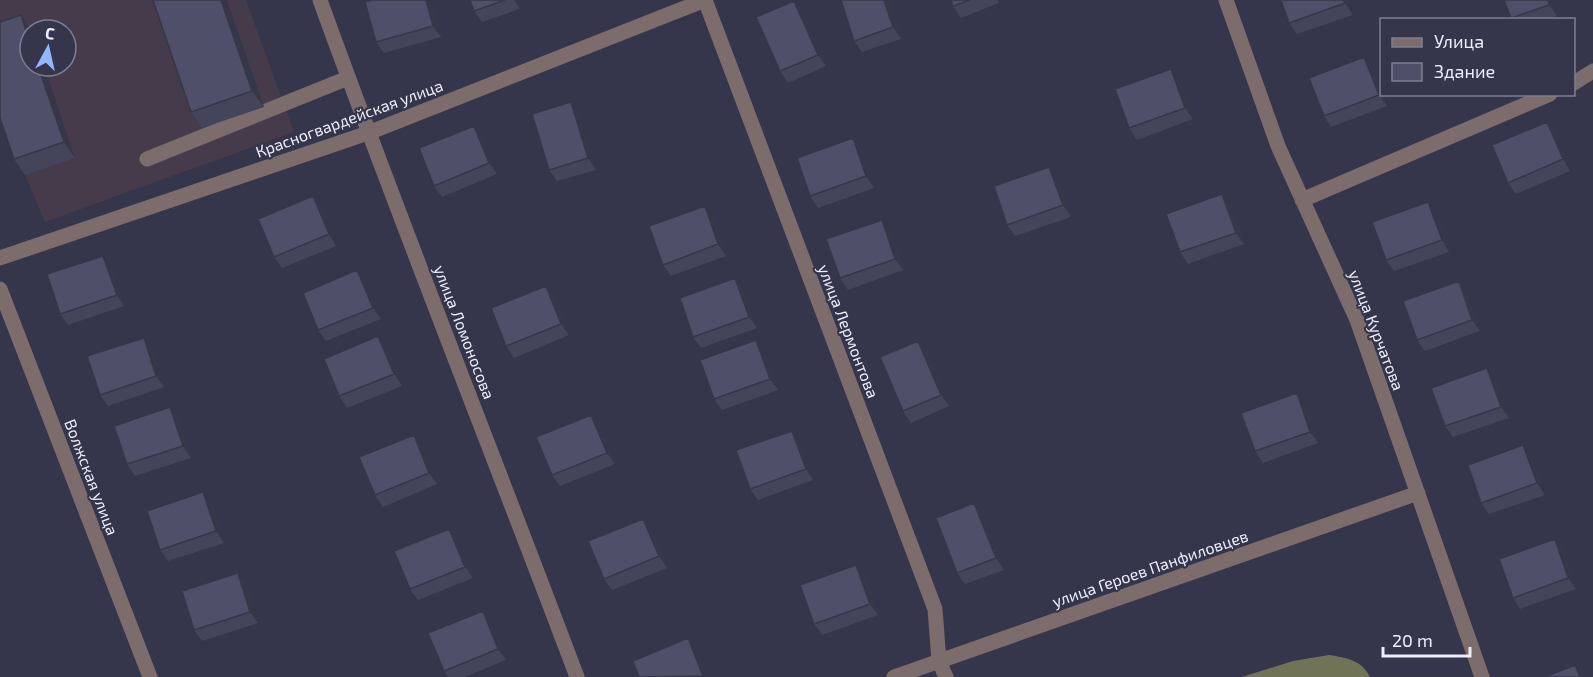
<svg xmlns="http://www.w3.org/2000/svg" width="1593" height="677" viewBox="0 0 1593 677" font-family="'Exo 2',sans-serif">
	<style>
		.industrial { fill: #453b4b; fill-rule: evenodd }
		.forest { fill: #717356 }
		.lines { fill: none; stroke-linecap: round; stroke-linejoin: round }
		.minor { stroke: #7c6d6c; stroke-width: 15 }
		.wall { fill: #44445b }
		.shaded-wall { fill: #37374a }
		.building { fill: #4f4f6a; stroke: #37374a; stroke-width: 1.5 }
		.labels { text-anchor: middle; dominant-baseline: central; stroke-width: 4.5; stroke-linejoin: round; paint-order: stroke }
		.street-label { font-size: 16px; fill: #edeefc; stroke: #35354b }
	</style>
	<rect width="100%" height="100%" fill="#35354b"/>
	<path class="industrial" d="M0 0H246L294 132 45 222 25 175 0 101ZM30 30H66V66H30Z"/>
	<path class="forest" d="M1329 655C1347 658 1362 660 1370 677H1242L1293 661Z"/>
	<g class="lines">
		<path class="minor" d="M320 0C402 227 492 451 577 677
			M705 0 935 609 939 661 946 677
			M1226 0 1278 146 1357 320 1482 677
			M1574 83 1593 71
			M147 159 348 78
			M1302 200 1550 94
			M0 258 368 133 705 0
			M0 289 150 677
			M894 677 1418 493"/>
	</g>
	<path class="wall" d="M227 0 264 107 202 128 191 112Z
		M430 0 441 37 384 53 376 42Z
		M470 0H517L520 9 482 22 474 11Z
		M888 0 901 39 862 52 854 41Z
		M951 0H998L999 3 961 18 953 6Z
		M1281 0H1347L1353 15 1297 34 1289 23Z
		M1552 0 1557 16 1547 20H1511V18Z
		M802 12 826 66 788 83 780 71Z
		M31 30 75 158 25 175 14 159Z
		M1364 57 1372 68 1382 94 1387 106 1331 127 1324 116Z
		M1179 81 1193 119 1137 140 1129 128Z
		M579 113 596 170 557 181 549 170Z
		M1547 122 1555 133 1570 171 1516 194 1508 183Z
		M481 137 497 174 442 197 434 186Z
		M853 138 860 149 874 188 818 208 810 196Z
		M1057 178 1071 217 1015 236 1007 225Z
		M313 196 321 208 336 246 282 268 274 257Z
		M1230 205 1244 244 1188 264 1180 252Z
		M1436 213 1449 252 1394 271 1386 260Z
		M713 217 726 256 671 276 663 265Z
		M890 231 903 270 848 290 840 278Z
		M111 268 124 306 68 325 60 314Z
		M357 270 365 282 381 319 326 341 318 330Z
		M735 278 743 290 757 328 701 348 693 337Z
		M1466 292 1480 331 1425 351 1417 340Z
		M554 297 569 335 514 358 506 346Z
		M144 338 152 349 164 387 108 406 100 395Z
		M386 347 402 386 347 408 339 396Z
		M764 351 778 390 722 410 714 399Z
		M926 352 949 406 911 423 903 411Z
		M1495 380 1509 418 1453 437 1445 426Z
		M1304 404 1318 443 1263 463 1255 451Z
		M591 415 599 426 615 464 560 486 552 475Z
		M178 418 191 458 135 476 127 464Z
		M800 442 813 480 758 500 750 489Z
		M422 446 437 484 383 507 375 495Z
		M1531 456 1545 495 1489 514 1481 503Z
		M211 504 224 543 168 561 160 550Z
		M982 515 1004 570 965 584 957 573Z
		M643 519 651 530 667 568 612 590 604 579Z
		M1555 539 1563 550 1576 589 1520 609 1513 598Z
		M457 540 473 578 418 600 410 589Z
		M864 577 878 615 822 635 814 624Z
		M246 584 258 623 202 641 194 630Z
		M491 622 506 660 465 677H448L444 671Z"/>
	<path class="shaded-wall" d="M221 0H227L264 107 252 91Z
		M426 0H430L441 37 433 26Z
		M514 0H517L520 9Z
		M884 0H888L901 39 893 27Z
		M1343 0H1347L1353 15Z
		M1548 0H1552L1557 16 1549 5Z
		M794 1 802 12 826 66 818 55Z
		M21 15 31 30H30V43Z
		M1364 57 1372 68 1382 92V94L1387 106 1379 95Z
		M38 66H44L75 158 64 142Z
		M1171 69 1179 81 1193 119 1185 108Z
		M571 102 579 113 596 170 588 158Z
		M1547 122 1555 133 1570 171 1563 159Z
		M474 126 481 137 497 174 489 163Z
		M853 138 860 149 874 188 866 176Z
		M1049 167 1057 178 1071 217 1063 205Z
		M1222 194 1230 205 1244 244 1236 233Z
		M313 196 321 208 336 246 329 234Z
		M1428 202 1436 213 1449 252 1442 240Z
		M705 206 713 217 726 256 718 244Z
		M882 220 890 231 903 270 895 259Z
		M103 256 111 268 124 306 117 295Z
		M357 270 365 282 381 319 373 308Z
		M735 278 743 290 757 328 749 317Z
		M1459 281 1466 292 1480 331 1472 320Z
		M546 286 554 297 569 335 561 324Z
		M378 336 386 347 402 386 394 374Z
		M144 338 152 349 164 387 156 376Z
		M756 340 764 351 778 390 770 379Z
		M918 341 926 352 949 406 941 395Z
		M1487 368 1495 380 1509 418 1501 407Z
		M1297 393 1304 404 1318 443 1310 432Z
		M170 407 178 418 191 458 183 446Z
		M591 415 599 426 615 464 607 453Z
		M792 431 800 442 813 480 806 469Z
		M414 435 422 446 437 484 429 473Z
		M1523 445 1531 456 1545 495 1537 483Z
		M203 492 211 504 224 543 216 531Z
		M974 503 982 515 1004 570 996 558Z
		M643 519 651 530 667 568 659 556Z
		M449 529 457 540 473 578 465 567Z
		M1555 539 1563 550 1576 589 1568 578Z
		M856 565 864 577 878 615 870 604Z
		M238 573 246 584 258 623 250 612Z
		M483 611 491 622 506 660 498 649Z
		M688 638 695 650 707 677 703 676Z
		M1575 665 1583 677H1580Z"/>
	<path class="building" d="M153 0H221L252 91 191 112Z
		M372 0H426L433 26 376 42 365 2Z
		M470 0H505L474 11Z
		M841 0H884L893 27 854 41Z
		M951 0H970L953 6Z
		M1281 0H1343L1345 3 1289 23Z
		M1504 0H1548L1549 5 1511 18Z
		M794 1 818 55 780 71 756 17Z
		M21 15 30 43V66H38L64 142 14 159 0 118V22Z
		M1364 57 1379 95 1324 116 1309 78Z
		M1171 69 1185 108 1129 128 1115 89Z
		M571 102 588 158 549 170 532 114Z
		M1547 122 1563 159 1508 183 1492 145Z
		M474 126 489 163 434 186 419 148Z
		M853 138 866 176 810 196 797 158Z
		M1049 167 1063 205 1007 225 994 186Z
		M1222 194 1236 233 1180 252 1166 214Z
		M313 196 329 234 274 257 258 219Z
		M1428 202 1442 240 1386 260 1372 222Z
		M705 206 718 244 663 265 649 226Z
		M882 220 895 259 840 278 826 239Z
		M103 256 117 295 60 314 47 274Z
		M357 270 373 308 318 330 303 293Z
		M735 278 749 317 693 337 680 298Z
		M1459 281 1472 320 1417 340 1403 301Z
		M546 286 561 324 506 346 491 308Z
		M378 336 394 374 339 396 324 359Z
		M144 338 156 376 100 395 87 356Z
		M756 340 770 379 714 399 700 360Z
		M918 341 941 395 903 411 880 357Z
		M1487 368 1501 407 1445 426 1431 388Z
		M1297 393 1310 432 1255 451 1241 413Z
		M170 407 183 446 127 464 114 426Z
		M591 415 607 453 552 475 536 437Z
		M792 431 806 469 750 489 736 450Z
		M414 435 429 473 375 495 359 457Z
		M1523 445 1537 483 1481 503 1468 465Z
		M203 492 216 531 160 550 147 511Z
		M974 503 996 558 957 573 936 518Z
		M643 519 659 556 604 579 588 541Z
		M449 529 465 567 410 589 394 551Z
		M1555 539 1568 578 1513 598 1499 559Z
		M856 565 870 604 814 624 800 585Z
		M238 573 250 612 194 630 182 591Z
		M483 611 498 649 444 671 428 633Z
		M688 638 703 676 639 677 633 661Z
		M1575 665 1580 677H1545Z"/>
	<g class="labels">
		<g class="street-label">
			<text transform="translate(349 118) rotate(-20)">Красногвардейская улица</text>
			<text transform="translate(1377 330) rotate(69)">улица Курчатова</text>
			<text transform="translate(849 331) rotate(69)">улица Лермонтова</text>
			<text transform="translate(465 332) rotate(69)">улица Ломоносова</text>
			<text transform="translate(92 477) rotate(69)">Волжская улица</text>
			<text transform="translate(1150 568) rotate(-19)">улица Героев Панфиловцев</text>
		</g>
	</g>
	<rect x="1380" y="18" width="195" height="78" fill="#35354b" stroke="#7f7f92" stroke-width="1.5"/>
	<rect x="1392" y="38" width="30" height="9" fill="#7c6d6c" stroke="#7f7f92" stroke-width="1.5"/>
	<text x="1434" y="48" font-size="18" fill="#edeefc">Улица</text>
	<rect x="1392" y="63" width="30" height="18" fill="#4f4f6a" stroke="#7f7f92" stroke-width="1.5"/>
	<text x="1434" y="78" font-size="18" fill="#edeefc">Здание</text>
	<g transform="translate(48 48) rotate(8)"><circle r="28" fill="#35354b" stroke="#7f7f92" stroke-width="1.5"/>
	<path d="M0-4.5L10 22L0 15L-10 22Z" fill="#93b7fd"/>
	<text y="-9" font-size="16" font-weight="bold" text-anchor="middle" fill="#edeefc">С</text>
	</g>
	<path d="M1383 647v9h87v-9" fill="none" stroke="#edeefc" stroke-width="3"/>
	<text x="1392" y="647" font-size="18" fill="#edeefc" stroke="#35354b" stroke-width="4.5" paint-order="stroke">20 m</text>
</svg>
